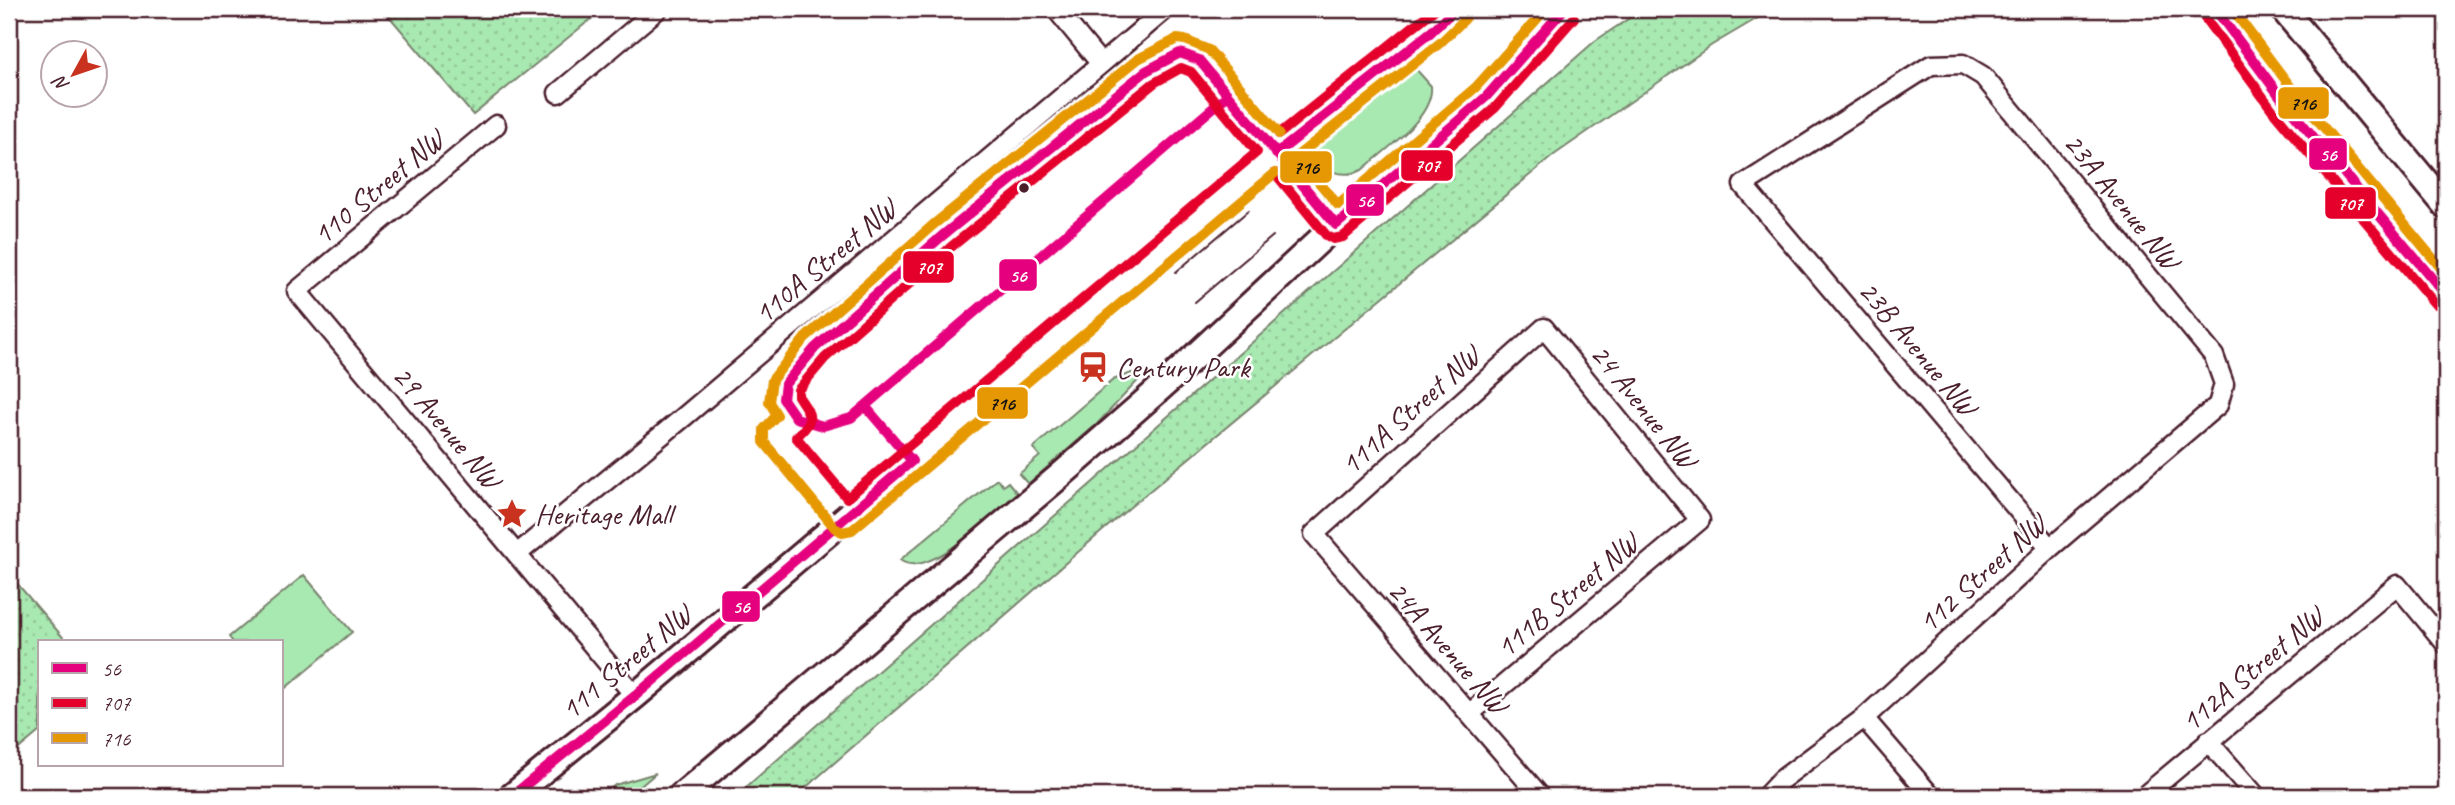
<svg xmlns="http://www.w3.org/2000/svg" width="2455" height="805" viewBox="0 0 2455 805" font-family="Caveat,sans-serif">
	<style>
		.green { fill: #a8e8b1; stroke: #79846e; stroke-width: 2 }
		.park { fill: url(#park-dots); stroke: #79846e; stroke-width: 2 }
		.lines { fill: none; stroke-linecap: round; stroke-linejoin: round }
		.street-casing { stroke: #4a1f2b; stroke-width: 23 }
		.secondary-casing { stroke: #4a1f2b; stroke-width: 30 }
		.street { stroke: #fff; stroke-width: 18 }
		.secondary { stroke: #fff; stroke-width: 24 }
		.tram { stroke: #4a1f2b; stroke-width: 2 }
		.bus-1-casing { stroke: #fff; stroke-width: 16 }
		.bus-2-casing { stroke: #fff; stroke-width: 16 }
		.bus-3-casing { stroke: #fff; stroke-width: 16 }
		.bus-1 { stroke: #e5007d; stroke-width: 10 }
		.bus-2 { stroke: #e4002b; stroke-width: 10 }
		.bus-3 { stroke: #e69804; stroke-width: 10 }
		.bus-dot { fill: #4a1f2b; stroke: #fff; stroke-width: 2.5 }
		.labels { text-anchor: middle; dominant-baseline: central; stroke-width: 5; stroke-linejoin: round; paint-order: stroke }
		.street-label { font-size: 30px; fill: #4a1f2b; stroke: #fff }
		.poi-label { font-size: 30px; fill: #4a1f2b; stroke: #fff; text-anchor: start }
		.line-badge { stroke: #fff; stroke-width: 2.5 }
		.badge-label { font-size: 19px; text-anchor: middle; font-weight: bold; fill: #fff }
		.pale-badge-label { font-size: 19px; text-anchor: middle; font-weight: bold; fill: #111 }
	</style>
	<defs>
		<pattern id="park-dots" width="8" height="8" patternUnits="userSpaceOnUse" patternTransform="scale(1.75)"><rect width="8" height="8" fill="#a8e8b1"/><path d="M2 2h.1M6 6h.1" fill="none" stroke="#92c798" stroke-width="1.8" stroke-linecap="round"/></pattern>
	</defs>
	<rect width="100%" height="100%" fill="#fff"/>
	<filter id="ink" filterUnits="userSpaceOnUse"><feTurbulence type="fractalNoise" baseFrequency=".0143" numOctaves="2"/><feDisplacementMap in="SourceGraphic" scale="14" xChannelSelector="R" yChannelSelector="G"/><feConvolveMatrix kernelMatrix="1 2 1 2 8 2 1 2 1" color-interpolation-filters="sRGB"/></filter>
	<g filter="url(#ink)">
		<path class="green" d="M1409 68H1415L1431 86C1434 118 1384 150 1362 170 1343 179 1319 171 1309 152L1313 144Z
			M1143 369 1146 372 1097 424 1028 484 1019 474 1040 456 1033 448 1113 380Z
			M997 479 1003 486 1008 482 1017 493C996 511 928 582 900 560Z
			M304 575 352 632 282 691V642H233L229 637Z
			M656 773 629 796H602L615 785Z"/>
		<path class="park" d="M383 9H590L596 15 473 115Z
			M1643 9H1773L1712 45 1554 155 1129 508 796 796H736L1595 41Z
			M9 574 67 642H40V731L9 757Z"/>
		<g class="lines">
			<defs>
				<path id="street" d="M1056 9 1101 64
					M558 93 658 9
					M496 125 297 291 635 696
					M517 554 685 416 1166 9
					M1469 714 1700 520 1544 328 1314 534 1540 796
					M1864 718 1931 796
					M2208 741 2256 796
					M1766 796 1781 780 1864 718 2050 548 2218 405 2224 384 2214 356 1983 76 1963 64 1931 65 1743 185 2050 548
					M2144 796 2397 585 2446 644"/>
				<path id="secondary" d="M2215 9 2285 103 2446 295
					M2283 9 2446 206
					M512 796 635 696 1276 154 1431 32 1455 9
					M681 796 1062 474 1166 383 1336 225 1486 97 1564 9"/>
			</defs>
			<use href="#street" class="street-casing"/>
			<use href="#secondary" class="secondary-casing"/>
			<use href="#street" class="street"/>
			<use href="#secondary" class="secondary"/>
			<path class="tram" d="M1176 272 1249 210
				M1195 302 1273 236"/>
			<defs>
				<path id="bus-1" d="M2215 9 2285 103 2446 295
					M1228 95 851 418 823 426 796 418 783 399 785 384 815 348 942 236 1146 71 1180 53 1199 60 1336 225 1486 97 1564 9
					M1276 154 1431 32 1455 9
					M512 796 635 696 912 461 865 406"/>
				<path id="bus-2" d="M2204 17 2274 112 2435 304
					M1181 68 1191 72 1257 152 847 498 796 437C816 420 811 415 798 396V390L825 358 951 247 1154 83Z
					M1279 134 1435 9
					M1275 173 1326 235 1333 239 1343 237 1495 108 1574 18"/>
				<path id="bus-3" d="M2232 9 2296 94 2446 274
					M1465 19 1440 43 1297 156 1338 205 1476 87 1546 9
					M1275 173 852 530 842 532 835 528 764 442V429L777 415 769 402 772 380 805 338 933 225 1138 59 1177 39 1185 40 1209 50 1279 134"/>
			</defs>
			<use href="#bus-1" class="bus-1-casing"/>
			<use href="#bus-2" class="bus-2-casing"/>
			<use href="#bus-3" class="bus-3-casing"/>
			<use href="#bus-1" class="bus-1"/>
			<use href="#bus-2" class="bus-2"/>
			<use href="#bus-3" class="bus-3"/>
		</g>
	</g>
	<defs>
		<symbol id="station-bare" viewBox="-9 -9 18 18"><path d="M-3-6H3Q5-6 5-4V2Q5 4 3 4L4.5 6H3L1.5 4h-3L-3 6H-4.5L-3 4Q-5 4-5 2V-4Q-5-6-3-6ZM-3.5-4v3h7v-3ZM-3.5 1v1.5H-2V1ZM2 1v1.5H3.5V1Z" fill="#c8321e" stroke="#fff" stroke-width="2.5" paint-order="stroke"/></symbol>
		<symbol id="sight-bare" viewBox="-9 -9 18 18"><path d="M0-6L1.8-2.2L6-1.7L2.9 1.2L3.7 5.4L0 3.3L-3.7 5.4L-2.9 1.2L-6-1.7L-1.8-2.2Z" fill="#c8321e" stroke="#fff" stroke-width="2.5" paint-order="stroke"/></symbol>
	</defs>
	<g fill-rule="evenodd">
		<use href="#station-bare" x="1071" y="345" width="44" height="44"/>
		<use href="#sight-bare" x="490" y="492" width="44" height="44"/>
	</g>
	<circle class="bus-dot" cx="1024" cy="188" r="6"/>
	<g class="labels">
		<g class="street-label">
			<text transform="translate(378 187) rotate(-40)">110 Street NW</text>
			<text transform="translate(2122 201) rotate(51)">23A Avenue NW</text>
			<text transform="translate(825 261) rotate(-40)">110A Street NW</text>
			<text transform="translate(1918 348) rotate(50)">23B Avenue NW</text>
			<text transform="translate(1644 406) rotate(51)">24 Avenue NW</text>
			<text transform="translate(1410 410) rotate(-42)">111A Street NW</text>
			<text transform="translate(447 427) rotate(50)">29 Avenue NW</text>
			<text transform="translate(1982 573) rotate(-42)">112 Street NW</text>
			<text transform="translate(1567 595) rotate(-40)">111B Street NW</text>
			<text transform="translate(1448 647) rotate(49)">24A Avenue NW</text>
			<text transform="translate(626 662) rotate(-40)">111 Street NW</text>
			<text transform="translate(2252 669) rotate(-40)">112A Street NW</text>
		</g>
		<g class="poi-label">
			<text x="1116" y="367">Century Park</text>
			<text x="535" y="514">Heritage Mall</text>
		</g>
	</g>
	<g class="line-badge">
		<rect x="2277" y="86" width="53" height="34" rx="7" fill="#e69804"/>
		<rect x="2308" y="137" width="40" height="34" rx="7" fill="#e5007d"/>
		<rect x="1400" y="149" width="54" height="33" rx="7" fill="#e4002b"/>
		<rect x="1279" y="150" width="54" height="34" rx="7" fill="#e69804"/>
		<rect x="1345" y="183" width="40" height="34" rx="7" fill="#e5007d"/>
		<rect x="2324" y="186" width="53" height="34" rx="7" fill="#e4002b"/>
		<rect x="902" y="250" width="53" height="34" rx="7" fill="#e4002b"/>
		<rect x="998" y="258" width="40" height="34" rx="7" fill="#e5007d"/>
		<rect x="976" y="386" width="53" height="34" rx="7" fill="#e69804"/>
		<rect x="721" y="590" width="40" height="33" rx="7" fill="#e5007d"/>
	</g>
	<g class="badge-label">
		<text x="2328" y="161">56</text>
		<text x="1427" y="172">707</text>
		<text x="1365" y="207">56</text>
		<text x="2350" y="210">707</text>
		<text x="929" y="274">707</text>
		<text x="1018" y="282">56</text>
		<text x="741" y="613">56</text>
	</g>
	<g class="pale-badge-label">
		<text x="2303" y="110">716</text>
		<text x="1306" y="174">716</text>
		<text x="1002" y="410">716</text>
	</g>
	<rect width="2455" height="805" fill="none" stroke="#fff" stroke-width="35"/>
	<rect x="18" y="18" width="2420" height="770" fill="none" stroke="#4a1f2b" stroke-width="2.5" filter="url(#ink)"/>
	<rect x="38" y="640" width="245" height="126" fill="#ffffff" stroke="#b7a5aa" stroke-width="2"/>
	<rect x="52" y="663" width="35" height="10" fill="#e5007d" stroke="#b7a5aa" stroke-width="2"/>
	<text x="102" y="676" font-size="21" fill="#4a1f2b">56</text>
	<rect x="52" y="698" width="35" height="10" fill="#e4002b" stroke="#b7a5aa" stroke-width="2"/>
	<text x="102" y="710" font-size="21" fill="#4a1f2b">707</text>
	<rect x="52" y="733" width="35" height="10" fill="#e69804" stroke="#b7a5aa" stroke-width="2"/>
	<text x="102" y="746" font-size="21" fill="#4a1f2b">716</text>
	<g transform="translate(74 74) rotate(230)"><circle r="33" fill="#ffffff" stroke="#b7a5aa" stroke-width="2"/>
	<path d="M0-5L12 26L0 18L-12 26Z" fill="#c8321e"/>
	<text y="-10" font-size="19" font-weight="bold" text-anchor="middle" fill="#4a1f2b">N</text>
	</g>
</svg>
